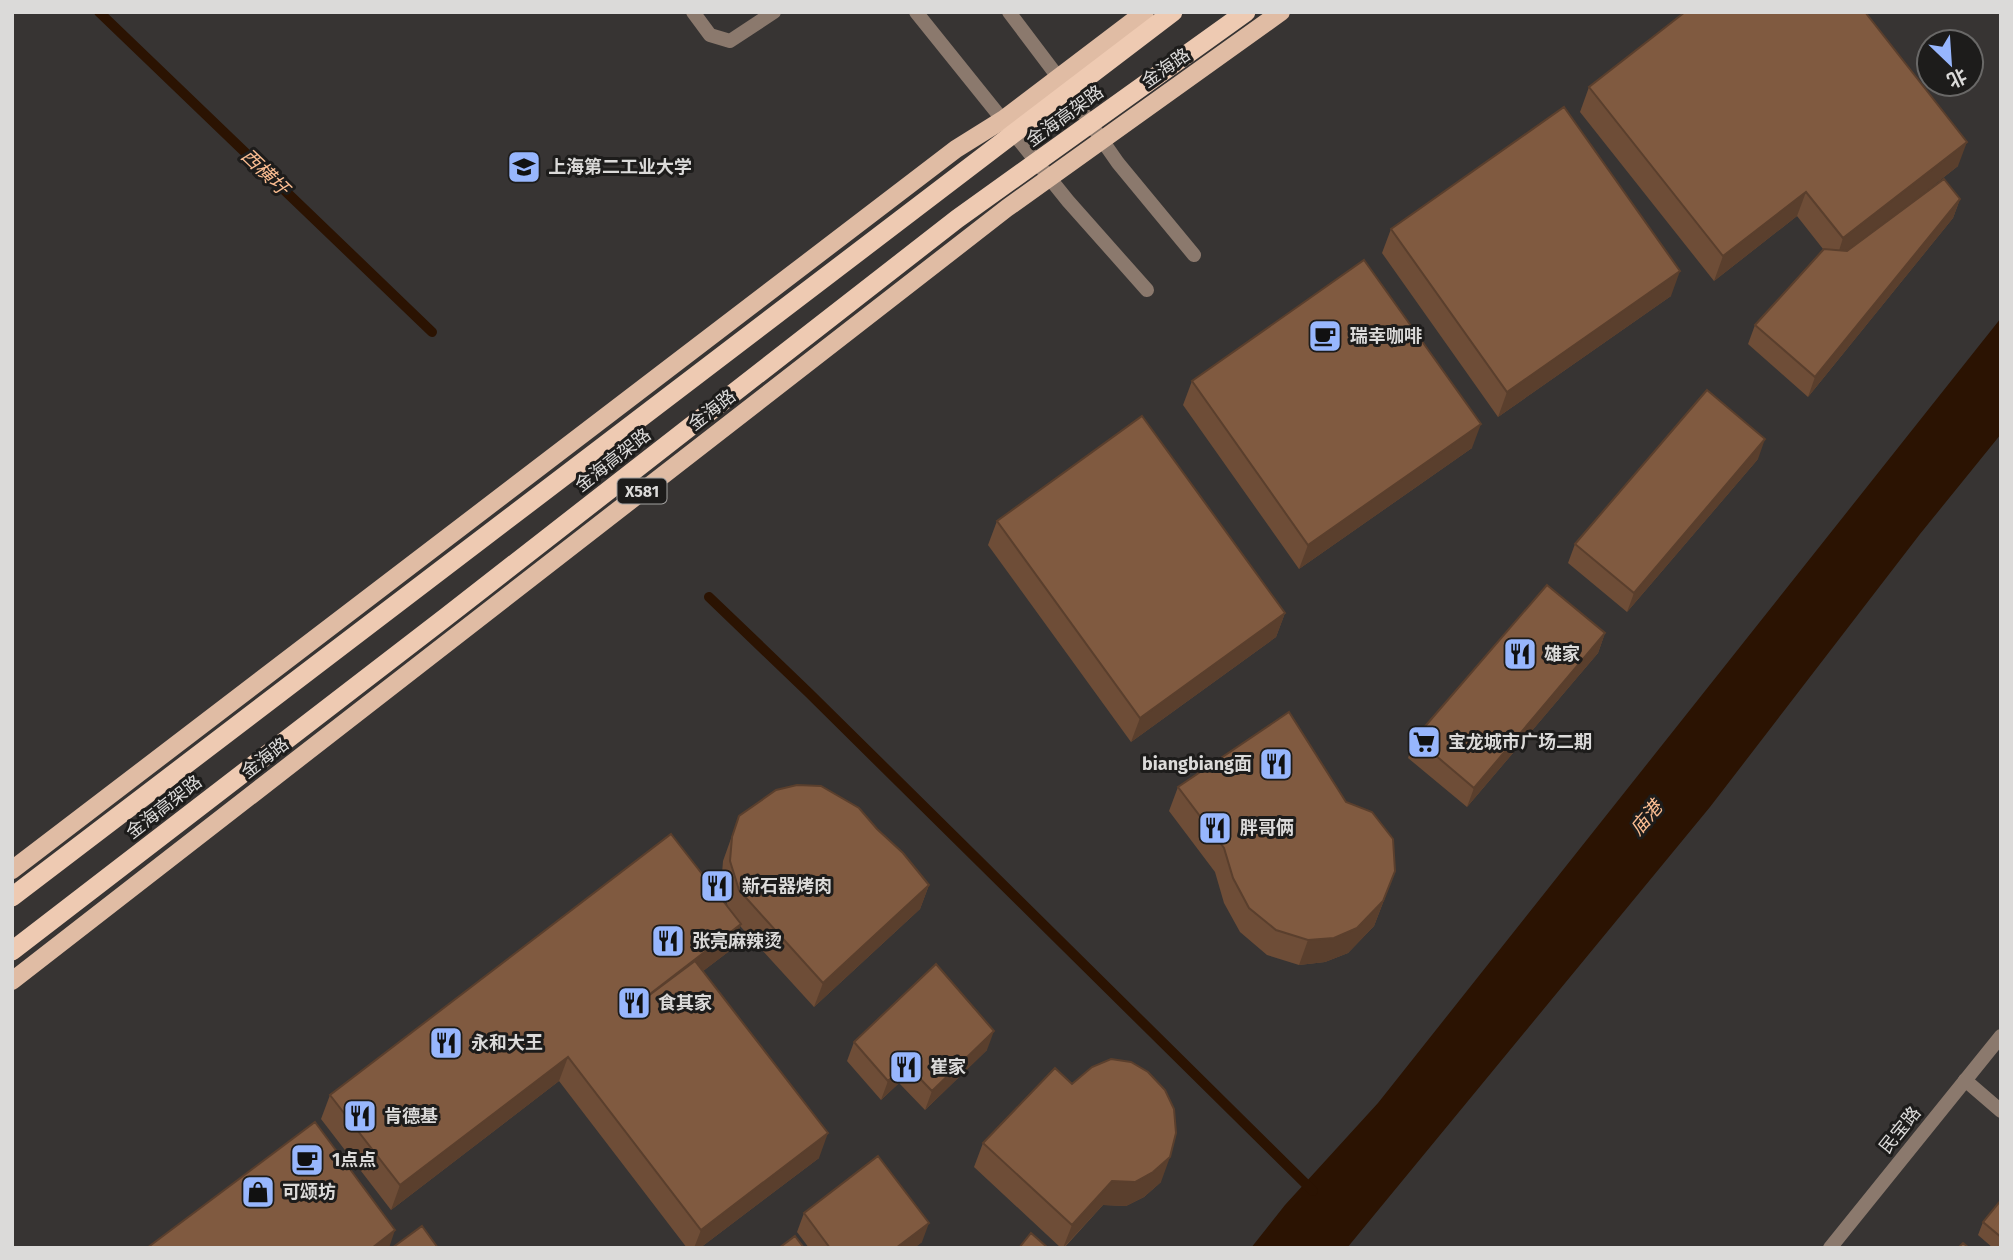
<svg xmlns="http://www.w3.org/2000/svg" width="2013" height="1260" viewBox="0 0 2013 1260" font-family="'Fira Sans','Noto Sans SC',sans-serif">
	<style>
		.water { fill: #2b1302 }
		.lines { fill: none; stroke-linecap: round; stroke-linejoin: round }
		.stream { stroke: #2b1302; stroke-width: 10 }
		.service { stroke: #8b796d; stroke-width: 14 }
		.minor { stroke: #8b796d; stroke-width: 14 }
		.tertiary { stroke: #8b796d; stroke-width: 14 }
		.primary { stroke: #e0bca4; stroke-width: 18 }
		.trunk-bridge { stroke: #eecab2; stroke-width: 19 }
		.wall { fill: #6e4d37 }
		.shaded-wall { fill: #5a3f2d }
		.building { fill: #805a40; stroke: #5a3f2d; stroke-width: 2 }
		.labels { text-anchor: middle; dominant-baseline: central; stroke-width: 6; stroke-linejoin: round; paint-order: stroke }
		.shield { fill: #1d1c1b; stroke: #a2a1a0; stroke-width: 2 }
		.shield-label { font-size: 16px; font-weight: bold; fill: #dbdad9 }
		.street-label { font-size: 18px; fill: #dbdad9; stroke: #1d1c1b }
		.poi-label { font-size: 18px; font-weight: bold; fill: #dbdad9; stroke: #1d1c1b; text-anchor: start }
		.water-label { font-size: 19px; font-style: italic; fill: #fbbd91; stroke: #1d1c1b }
	</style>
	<rect width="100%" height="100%" fill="#373433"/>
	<path class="water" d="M2001 318V434L1920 534 1710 807 1347 1248H1251L1285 1205 1378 1103Z"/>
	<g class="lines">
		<path class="stream" d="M99 12 432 332
			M709 597 809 693 1313 1191"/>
		<path class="service" d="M693 12 710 35 730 41 774 12
			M916 12 1068 201 1147 290
			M1009 12 1058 77 1118 163 1194 255"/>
		<path class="minor" d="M1965 1080 2001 1111"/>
		<path class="tertiary" d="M1830 1248 2001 1036"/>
		<path class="primary" d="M12 870 956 149 1004 119 1145 12
			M12 981 1007 208 1281 12"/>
		<path class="trunk-bridge" d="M12 897 1173 12
			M12 951 446 617 957 219 1246 12"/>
	</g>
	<path class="wall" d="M1589 87 1958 166 1906 207 1960 199 1953 218 1808 397 1748 344 1755 325 1823 249 1797 216 1714 281 1580 112Z
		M1391 229 1671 296 1498 417 1382 253Z
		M1192 381 1472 448 1299 569 1183 405Z
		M1758 459 1627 612 1568 563 1575 544Z
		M997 521 1285 613 1276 637 1131 742 988 545Z
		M1605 633 1598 653 1467 807 1408 758 1415 738Z
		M1178 787 1386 895 1374 926 1348 953 1325 962 1299 965 1267 955 1240 932 1224 903 1215 872 1169 811Z
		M739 816 877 829 929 885 920 909 814 1007 740 926 732 949 703 971 819 1158 700 1248H687L559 1081 391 1210 321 1119 330 1095 728 907 721 886 723 861Z
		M854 1042 987 1050 925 1110 899 1083 881 1100 847 1061Z
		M983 1143 1161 1182 1144 1197 1126 1206 1103 1205 1064 1248H1061L974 1167Z
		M2001 1200V1248H1993L1978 1235 1983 1222Z
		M804 1213 922 1242 914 1248H809L797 1232Z"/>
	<path class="shaded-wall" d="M1967 142 1958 166 1835 263 1843 238Z
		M1806 192 1797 216 1714 281 1723 256Z
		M1960 199 1953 218 1808 397 1815 377Z
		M1680 271 1671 296 1498 417 1507 392Z
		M1481 424 1472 448 1299 569 1308 545Z
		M1765 439 1758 459 1627 612 1634 593Z
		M1285 613 1276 637 1131 742 1140 718Z
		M1605 633 1598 653 1467 807 1474 788Z
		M1395 871 1374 926 1348 953 1325 962 1299 965 1308 940Z
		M929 885 920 909 814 1007 823 983Z
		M741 924 732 949 611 1041 620 1017Z
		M994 1031 987 1050 925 1110 932 1091Z
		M568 1057 559 1081 391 1210 400 1185Z
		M906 1064 899 1083 881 1100 888 1081Z
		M828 1133 819 1158 700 1248H694L701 1230Z
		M1170 1157 1161 1182 1144 1197 1126 1206 1103 1205 1063 1248 1072 1225 1112 1181Z
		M929 1223 922 1242 914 1248H896Z
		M395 1230 389 1248H372Z"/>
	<path class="building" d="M1685 12H1865L1967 142 1843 238 1806 192 1723 256 1589 87Z
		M1564 107 1680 271 1507 392 1391 229Z
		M1944 179 1960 199 1815 377 1755 325 1824 249 1847 251Z
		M1364 260 1481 424 1308 545 1192 381Z
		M1707 390 1765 439 1634 593 1575 544Z
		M1142 416 1285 613 1140 718 997 521Z
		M1547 585 1605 633 1474 788 1415 738Z
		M1289 712 1346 802 1372 812 1393 839 1395 871 1383 901 1357 928 1334 938 1308 940 1276 930 1249 908 1233 878 1224 848 1178 787Z
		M797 785 821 786 859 808 877 829 903 853 929 885 823 983 739 890 730 861 732 837 739 816 776 790Z
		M671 834 741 924 620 1017 695 961 828 1133 701 1230 568 1057 400 1185 330 1095Z
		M936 964 994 1031 932 1091 906 1064 888 1081 854 1042Z
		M1111 1059 1131 1062 1148 1072 1165 1090 1174 1109 1176 1133 1170 1157 1153 1172 1135 1182 1112 1181 1072 1225 983 1143 1055 1068 1072 1084 1092 1067Z
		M315 1122 395 1230 372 1248H147Z
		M878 1156 929 1223 896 1248H830L804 1213Z
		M2001 1200V1237L1983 1222Z
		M422 1226 438 1248H392Z
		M1031 1233 1048 1248H1019Z
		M795 1236 804 1248H779Z
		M1963 1243 1969 1248H1958Z"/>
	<defs>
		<symbol id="university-square" viewBox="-11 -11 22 22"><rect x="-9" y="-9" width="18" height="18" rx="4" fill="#97b6fd" stroke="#1d1c1b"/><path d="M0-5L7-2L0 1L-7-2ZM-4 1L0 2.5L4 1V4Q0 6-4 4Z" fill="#111"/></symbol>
		<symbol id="cafe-square" viewBox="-11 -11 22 22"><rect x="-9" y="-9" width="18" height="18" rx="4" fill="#97b6fd" stroke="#1d1c1b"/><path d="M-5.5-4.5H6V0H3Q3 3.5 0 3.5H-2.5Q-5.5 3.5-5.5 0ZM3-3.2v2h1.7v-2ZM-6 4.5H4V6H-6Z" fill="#111"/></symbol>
		<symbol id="restaurant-square" viewBox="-11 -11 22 22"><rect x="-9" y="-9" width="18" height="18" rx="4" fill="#97b6fd" stroke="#1d1c1b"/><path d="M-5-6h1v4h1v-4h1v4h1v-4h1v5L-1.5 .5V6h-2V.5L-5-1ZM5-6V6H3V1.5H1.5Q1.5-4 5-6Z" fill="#111"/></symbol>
		<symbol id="supermarket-square" viewBox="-11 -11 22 22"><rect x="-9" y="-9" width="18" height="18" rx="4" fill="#97b6fd" stroke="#1d1c1b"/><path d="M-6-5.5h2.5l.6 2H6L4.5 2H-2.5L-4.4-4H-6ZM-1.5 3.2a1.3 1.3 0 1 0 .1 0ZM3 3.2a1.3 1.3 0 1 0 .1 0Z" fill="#111"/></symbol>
		<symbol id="shop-square" viewBox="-11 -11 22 22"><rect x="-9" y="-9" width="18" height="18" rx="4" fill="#97b6fd" stroke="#1d1c1b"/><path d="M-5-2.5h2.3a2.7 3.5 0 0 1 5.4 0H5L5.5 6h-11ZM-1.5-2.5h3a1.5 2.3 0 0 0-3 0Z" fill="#111"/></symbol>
	</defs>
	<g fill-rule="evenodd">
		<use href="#university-square" x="505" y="148" width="38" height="38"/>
		<use href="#cafe-square" x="1306" y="317" width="38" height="38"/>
		<use href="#restaurant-square" x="1501" y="635" width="38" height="38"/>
		<use href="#supermarket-square" x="1405" y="723" width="38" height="38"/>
		<use href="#restaurant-square" x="1257" y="745" width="38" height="38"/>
		<use href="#restaurant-square" x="1196" y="809" width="38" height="38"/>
		<use href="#restaurant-square" x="698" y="867" width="38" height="38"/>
		<use href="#restaurant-square" x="649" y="922" width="38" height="38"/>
		<use href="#restaurant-square" x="615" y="984" width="38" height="38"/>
		<use href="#restaurant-square" x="427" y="1024" width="38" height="38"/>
		<use href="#restaurant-square" x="887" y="1048" width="38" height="38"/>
		<use href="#restaurant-square" x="341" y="1097" width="38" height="38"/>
		<use href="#cafe-square" x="288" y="1141" width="38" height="38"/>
		<use href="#shop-square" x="239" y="1173" width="38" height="38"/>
	</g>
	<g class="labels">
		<rect class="shield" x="617.5" y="478.5" width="49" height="25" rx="5"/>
		<g class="shield-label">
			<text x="642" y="491">X581</text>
		</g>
		<g class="street-label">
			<text transform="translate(1166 68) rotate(-35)">金海路</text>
			<text transform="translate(1065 116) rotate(-36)">金海高架路</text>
			<text transform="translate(712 410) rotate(-38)">金海路</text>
			<text transform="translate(613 460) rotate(-38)">金海高架路</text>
			<text transform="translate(265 758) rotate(-38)">金海路</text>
			<text transform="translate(164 807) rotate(-38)">金海高架路</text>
			<text transform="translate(1900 1130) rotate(-51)">民宝路</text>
		</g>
		<g class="poi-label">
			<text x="548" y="167">上海第二工业大学</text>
			<text x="1350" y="336">瑞幸咖啡</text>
			<text x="1544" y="654">雄家</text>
			<text x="1448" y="742">宝龙城市广场二期</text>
			<text x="1252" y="764" text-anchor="end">biangbiang面</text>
			<text x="1240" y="828">胖哥俩</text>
			<text x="742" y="886">新石器烤肉</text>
			<text x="692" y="941">张亮麻辣烫</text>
			<text x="658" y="1003">食其家</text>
			<text x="471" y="1043">永和大王</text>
			<text x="930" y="1067">崔家</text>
			<text x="384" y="1116">肯德基</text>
			<text x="332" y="1160">1点点</text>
			<text x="282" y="1192">可颂坊</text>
		</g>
		<g class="water-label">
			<text transform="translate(265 172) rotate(44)">西横圩</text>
			<text transform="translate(1646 818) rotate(-50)">庙港</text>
		</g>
	</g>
	<rect width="2013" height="1260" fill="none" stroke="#dbdad9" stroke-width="28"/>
	<g transform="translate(1950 63) rotate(155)"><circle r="33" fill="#1d1c1b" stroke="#696867" stroke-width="2"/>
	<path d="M0-5L12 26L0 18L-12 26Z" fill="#97b6fd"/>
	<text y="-10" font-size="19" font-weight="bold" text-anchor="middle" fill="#dbdad9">北</text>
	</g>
</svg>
